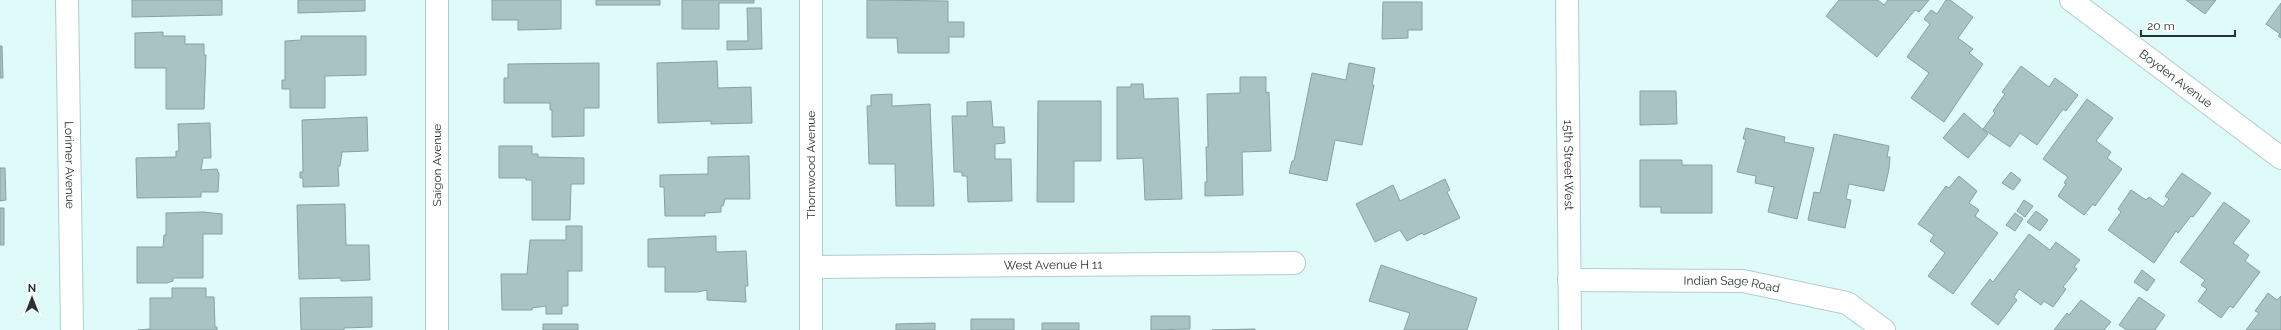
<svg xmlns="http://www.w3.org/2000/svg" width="2281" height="330" viewBox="0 0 2281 330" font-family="Raleway,sans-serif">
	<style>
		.building { fill: #a9c3c2; stroke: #87a1a0 }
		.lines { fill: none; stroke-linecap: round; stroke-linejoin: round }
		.minor-casing { stroke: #b2cccc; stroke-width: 24 }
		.minor { stroke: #fff; stroke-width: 22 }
		.labels { text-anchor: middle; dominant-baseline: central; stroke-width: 3.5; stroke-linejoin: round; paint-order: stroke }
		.street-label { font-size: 12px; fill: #283232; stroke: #fff }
	</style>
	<rect width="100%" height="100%" fill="#defaf9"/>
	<path class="building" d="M132 0H222V15L132 17Z
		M298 0H365V11L298 13Z
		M492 0H561V29L518 30V20H492Z
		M596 0H660V5H596Z
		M682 0H754V3H719V29H682Z
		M867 0 948 1V22H964V37H949V53H898L897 38H867Z
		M1839 0H1878L1884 5 1888 0H1929L1919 12 1915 10 1877 57 1826 16Z
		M1946 0H1950L1973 17 1958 38 1973 49 1969 53 1983 64 1944 122 1911 98 1929 73 1907 57 1930 24 1924 19 1931 10 1937 14Z
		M2186 0H2216L2205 14Z
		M1383 2H1422V30H1408V38L1382 39Z
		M2281 3V38L2278 36 2280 34 2266 24Z
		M747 8H761L762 49 727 50V41H748Z
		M163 32V36H185V44H204V55H206L204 109H166V68H135V33Z
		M301 36H366V75L325 76V108H290V89H282V80H285V41L301 40Z
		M0 46H2L3 78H0Z
		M717 61 718 88 751 87 752 123 711 124V121L658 123 657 63Z
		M599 63V108H584V136L552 137V110H550V103H504V78H508V64Z
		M1349 63 1375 68 1372 85H1374L1362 145 1335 140 1327 181 1289 173 1292 161H1294L1312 73 1346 80Z
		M2021 66 2049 87 2055 78 2078 95 2066 111 2063 109 2037 145 2020 133 2010 147 1983 129 1995 113 1993 111 2005 94 2002 92Z
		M1240 77H1266V93L1269 92 1271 151 1242 152 1243 195 1205 196V182H1207L1206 147H1208L1207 94 1240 93Z
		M1131 84H1143L1144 99 1178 98 1182 199 1145 200 1143 158 1117 159V87H1131Z
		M1640 91H1676L1677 124 1640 125Z
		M892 94V106L930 104 934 206H896L895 164H869L867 106H871V95Z
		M2087 99 2113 118 2096 141 2111 152 2107 158 2122 169 2095 206 2093 204 2084 215 2058 196 2066 184 2064 183 2068 177 2043 159Z
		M991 101 993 127H1004L1005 143 995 144V159H1011L1012 201 968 202 967 176H962V172H954L952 116H967V102Z
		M1038 101H1101V161H1074V202H1037Z
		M1964 113 1988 134 1968 158 1943 138Z
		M367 117 368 151 342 152 340 166H338L339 186 303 187V178H300V172H303L302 120Z
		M210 123 211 158H203L201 170 217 169 219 174 218 192H201V197L137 198 136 158 176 157V151H179L178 124Z
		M1746 128 1785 137 1784 142 1814 148 1797 219 1768 212 1774 187 1755 183 1756 176 1737 172 1746 139H1743Z
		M1834 134 1889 146 1887 157H1890L1889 169 1884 191 1849 184 1846 199 1851 200 1845 228 1808 220 1814 192 1820 193Z
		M499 146H532V154H538V157L584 158V184H571L570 220H532V180H526V178H499Z
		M749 156 750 199H725L723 206H721V212L705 213V216H665L664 187H660V175L708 174V157Z
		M1640 160H1682V165H1712V213H1661V207H1640Z
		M0 168H5L6 200 0 201Z
		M2011 172 2021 180 2013 190 2002 183Z
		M2182 173 2211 193 2193 217 2191 216 2178 233 2176 231 2154 263 2108 230 2121 212 2118 209 2131 190 2146 200 2149 197 2163 207 2169 199 2165 196Z
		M1959 176 1977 191 1969 203 1979 210 1975 216 1998 233 1953 294 1928 276 1945 253 1930 241 1934 235 1918 224 1946 186 1949 188Z
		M1445 179 1450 190 1447 192 1460 218 1424 235 1422 233 1407 241 1400 230 1375 242 1356 204 1393 185 1400 201Z
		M2024 200 2033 206 2025 217 2017 211Z
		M2224 202 2250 221 2233 243 2249 255 2245 261 2260 272 2233 308 2230 306 2221 318 2198 301 2207 289 2201 285 2205 280 2180 262Z
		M345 204 346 245H369L370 280 341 281V278L299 279 297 205Z
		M0 208H4V245H0Z
		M2036 211 2048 220 2040 231 2027 222Z
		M203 212 222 214V234H203V278H173V281L167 283H137V247H163L164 235H166V213Z
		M2015 213 2023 219 2015 231 2006 225Z
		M566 226H582V271H568V306H562V314H546V306L532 308V310H502L501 274H527L530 240H566Z
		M2029 234 2050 250 2056 242 2080 260 2074 267 2077 269 2063 287 2066 289 2053 307 2044 301 2041 305 2019 289 2014 297 2017 300 1998 325 1971 304 1990 279 1993 282Z
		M716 236V252L746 251 748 286H745L746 302 707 300V290L698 292H665V267H648V239Z
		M1381 265 1477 298 1467 330H1404L1410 313 1369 301Z
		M2142 270 2155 280 2147 291 2134 282Z
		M172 288H206V297H214L215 327H217V330H138L150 329V298H172Z
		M2268 293 2277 300 2281 296V330H2246L2259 313 2255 311Z
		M372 297V327L344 328V330H301L300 298Z
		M2139 297 2165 315 2155 330H2127L2119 325Z
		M2081 300 2111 322 2104 330H2054L2067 313 2069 315Z
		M1151 316H1190V329L1151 330Z
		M971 319H1014V330H971Z
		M935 323V330H896V324Z
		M1042 323H1079V330H1042Z
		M543 324H578V330H543Z
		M1255 329V330H1212Z"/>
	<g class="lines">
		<defs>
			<g id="minor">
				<path id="s1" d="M67 0 72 330"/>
				<path d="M811 0V330"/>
				<path id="s2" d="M1567 0 1570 330"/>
				<path id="s3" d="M2071 0 2281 158"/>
				<path id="s4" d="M811 267 1294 263"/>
				<path id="s5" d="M1569 280 1743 281 1847 303 1884 330"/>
				<path d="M437 330V0"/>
			</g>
		</defs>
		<use href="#minor" class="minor-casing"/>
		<use href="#minor" class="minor"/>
	</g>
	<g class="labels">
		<g class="street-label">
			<text stroke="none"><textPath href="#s3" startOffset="131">Boyden Avenue</textPath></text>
			<text stroke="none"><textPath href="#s1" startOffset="165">Lorimer Avenue</textPath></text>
			<text transform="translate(437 165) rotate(-90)">Saigon Avenue</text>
			<text transform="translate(811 165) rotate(-90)">Thornwood Avenue</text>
			<text stroke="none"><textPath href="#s2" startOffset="165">15th Street West</textPath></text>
			<text stroke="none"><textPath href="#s4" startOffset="242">West Avenue H 11</textPath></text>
			<text stroke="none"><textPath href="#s5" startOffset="163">Indian Sage Road</textPath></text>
		</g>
	</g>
	<g transform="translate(32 298)" stroke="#ffffff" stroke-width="3" paint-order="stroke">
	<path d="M0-3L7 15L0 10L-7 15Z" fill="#283232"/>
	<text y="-6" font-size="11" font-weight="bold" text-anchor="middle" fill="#283232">N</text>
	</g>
	<path d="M2141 30v6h94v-6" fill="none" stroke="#283232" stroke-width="2"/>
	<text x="2147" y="30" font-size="12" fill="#283232" stroke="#ffffff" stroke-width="3" paint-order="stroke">20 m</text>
</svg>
